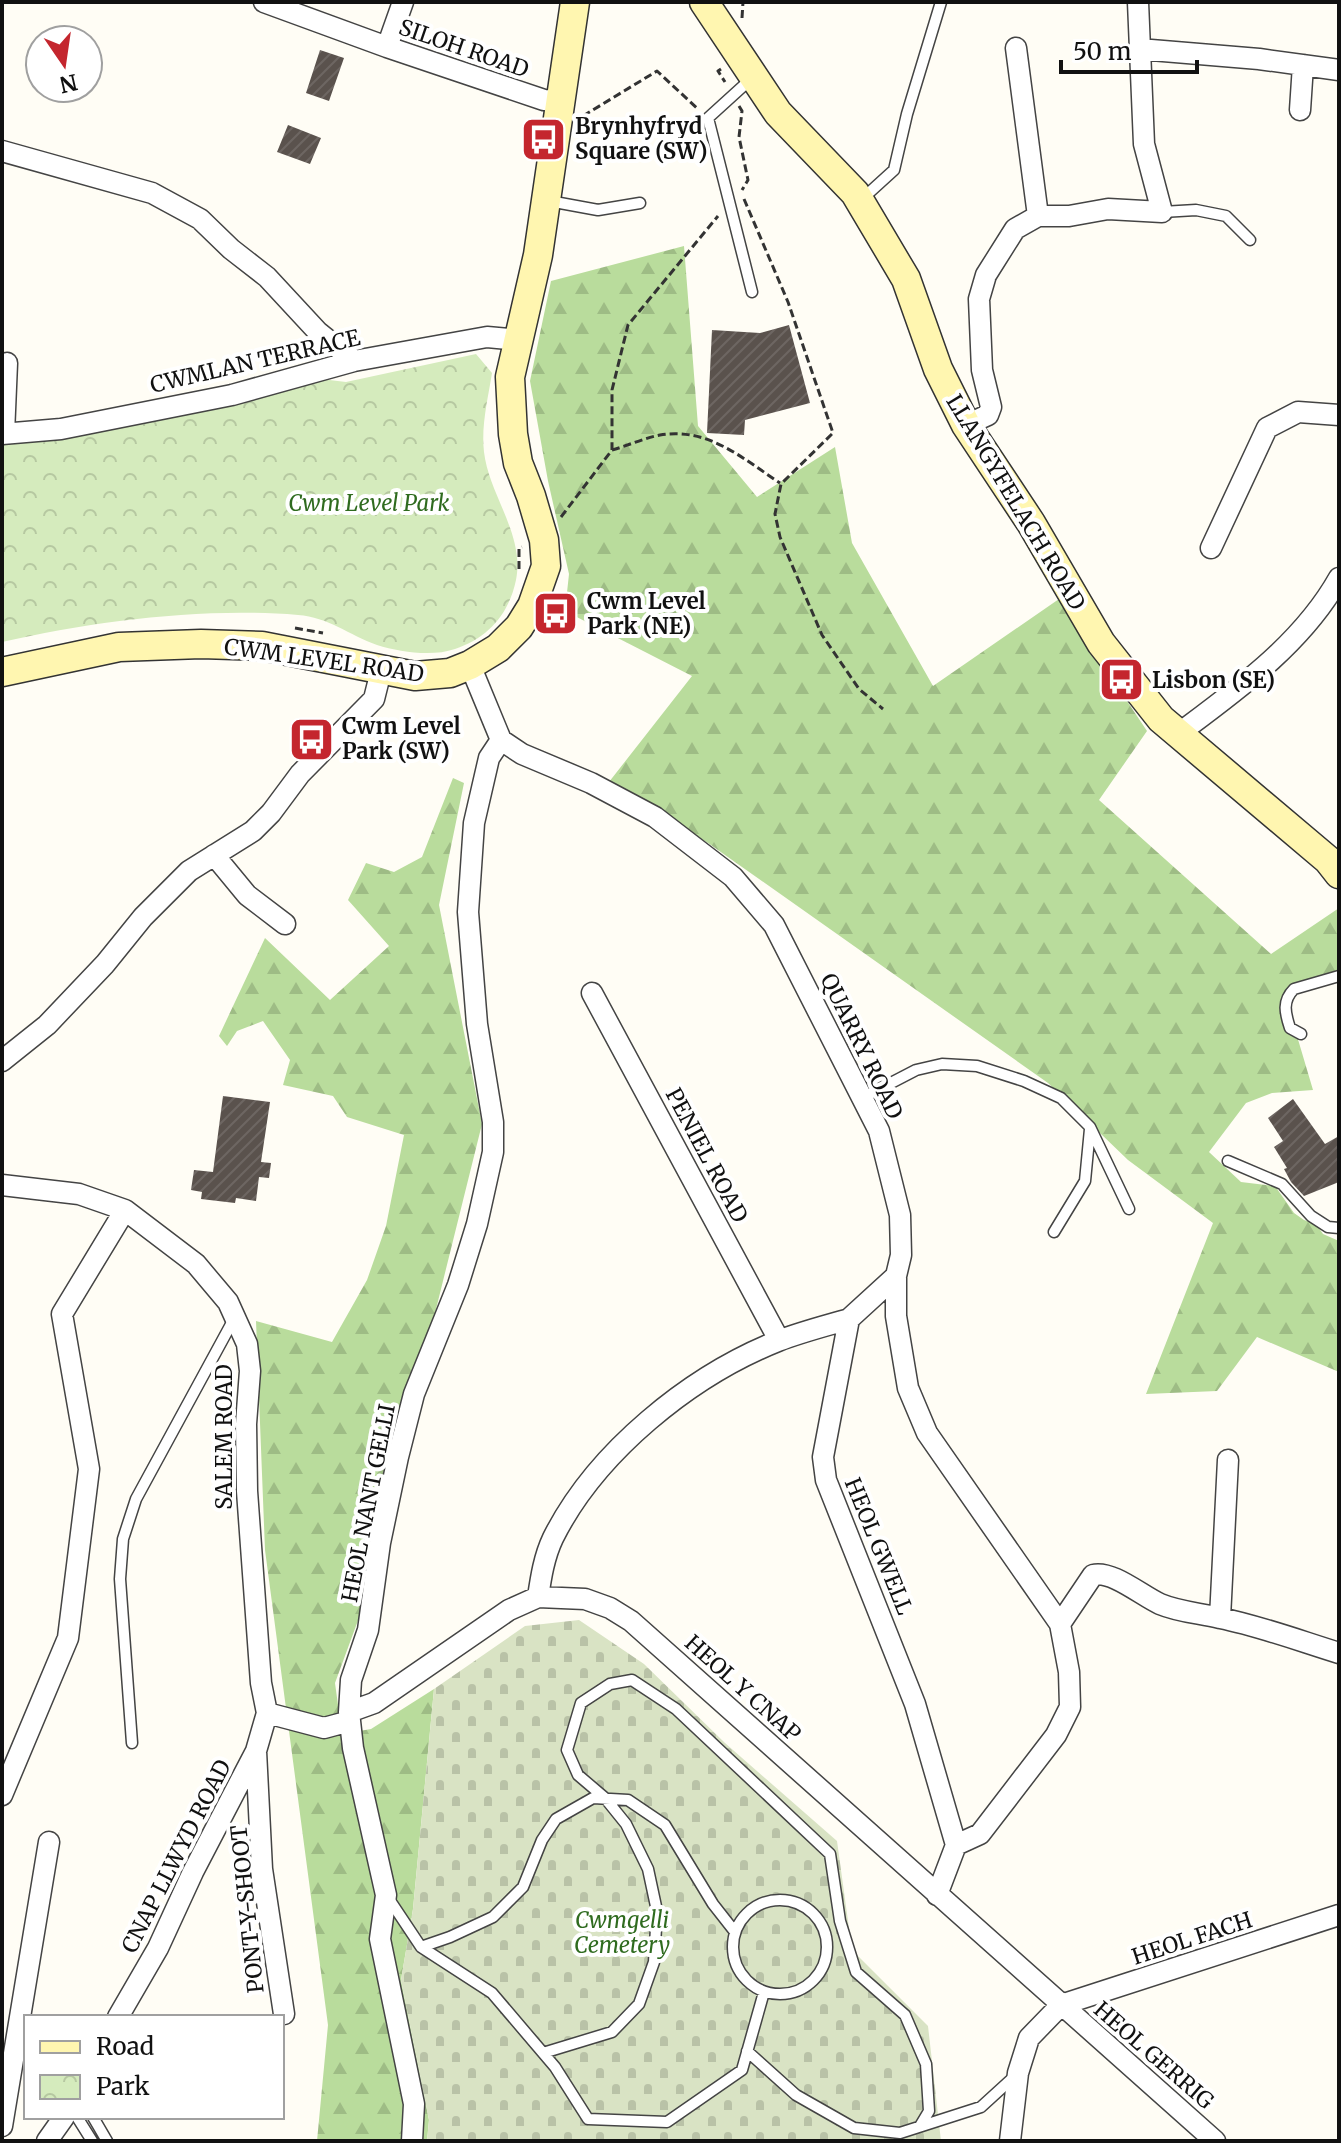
<svg xmlns="http://www.w3.org/2000/svg" width="1341" height="2143" viewBox="0 0 1341 2143" font-family="Merriweather,serif">
	<style>
		.forest { fill: url(#forest-firs) }
		.cemetery { fill: url(#cemetery-stones) }
		.park { fill: url(#park-crowns) }
		.building { fill: url(#building-hatch) }
		.lines { fill: none; stroke-linecap: round; stroke-linejoin: round }
		.lane-casing { stroke: #444; stroke-width: 13 }
		.street-casing { stroke: #444; stroke-width: 23 }
		.secondary-casing { stroke: #333; stroke-width: 31 }
		.path { stroke: #333; stroke-width: 3; stroke-dasharray: 8 4; stroke-linecap: butt }
		.lane { stroke: #fff; stroke-width: 10 }
		.street { stroke: #fff; stroke-width: 20 }
		.secondary { stroke: #fff6b0; stroke-width: 28 }
		.labels { text-anchor: middle; dominant-baseline: central; stroke-width: 8; stroke-linejoin: round; paint-order: stroke }
		.street-label { font-size: 22px; fill: #111; stroke: #fff }
		.poi-label { font-size: 22px; font-weight: bold; fill: #111; stroke: #fff; text-anchor: start }
		.park-label { font-size: 22px; font-style: italic; fill: #2f6b1f; stroke: #fff }
	</style>
	<defs>
		<pattern id="forest-firs" width="22" height="20" patternUnits="userSpaceOnUse" patternTransform="scale(2)"><rect width="22" height="20" fill="#b9dc9c"/><path d="M5 1l3.5 6h-7zM16 11l3.5 6h-7z" fill="#9ebc85"/></pattern>
		<pattern id="cemetery-stones" width="16" height="16" patternUnits="userSpaceOnUse" patternTransform="scale(2)"><rect width="16" height="16" fill="#d9e3c4"/><path d="M2 7V4a2 2 0 0 1 4 0v3zM10 15v-3a2 2 0 0 1 4 0v3z" fill="#b9c2a7"/></pattern>
		<pattern id="park-crowns" width="20" height="18" patternUnits="userSpaceOnUse" patternTransform="scale(2)"><rect width="20" height="18" fill="#d5ebbd"/><path d="M2 6a3 3 0 1 1 6 0M12 15a3 3 0 1 1 6 0" fill="none" stroke="#b6c8a1"/></pattern>
		<pattern id="building-hatch" width="6" height="6" patternUnits="userSpaceOnUse" patternTransform="scale(2)"><rect width="6" height="6" fill="#5a524d"/><path d="M-1 1l2-2M0 6l6-6M5 7l2-2" fill="none" stroke="#6d6662"/></pattern>
	</defs>
	<rect width="100%" height="100%" fill="#fffdf5"/>
	<path class="forest" d="M684 246 698 426 757 497 835 447 852 543 933 686 1059 599 1147 731 1099 800 1271 954 1339 908V972L1290 986 1286 990 1282 1007 1297 1036 1313 1090 1272 1093 1246 1103 1209 1152 1241 1182 1275 1186 1294 1213 1304 1220 1316 1224 1323 1234 1339 1241V1372L1257 1337 1217 1391 1146 1394 1213 1223 1128 1160 1048 1083 708 843 609 782 692 676 565 611 569 574 548 481 530 381 551 281Z
		M453 778 464 783 439 905 482 1124 360 1615 335 1683 342 1734 371 1729 434 1689 413 1909 401 1980 429 2120 427 2141H317L328 2025 265 1550 256 1321 332 1342 367 1280 386 1226 404 1135 347 1117 333 1096 283 1085 290 1060 263 1021 237 1031 227 1046 219 1036 265 938 330 1000 389 946 348 900 366 863 394 872 422 857Z"/>
	<path class="cemetery" d="M579 1620 644 1664 725 1743 837 1841 852 1950 928 2026 941 2141H427L429 2120 401 1980 413 1909 434 1689 525 1626Z"/>
	<path class="park" d="M476 354 492 373C488 399 481 425 484 452 489 495 525 535 516 580 509 614 488 638 455 649 432 657 400 652 377 645 349 635 328 617 298 615 204 607 94 621 2 642V441L321 379 346 382Z"/>
	<path class="building" d="M320 50 344 58 329 101 306 93Z
		M288 125 321 138 310 164 277 152Z
		M789 325 810 403 745 420 744 435 707 433 712 330 760 333Z
		M223 1096 270 1102 261 1162 271 1163 269 1178 259 1177 256 1201 236 1198 235 1203 201 1199 202 1192 191 1190 194 1170 213 1172Z
		M1293 1099 1325 1144 1339 1136V1182L1304 1196 1291 1182 1284 1169 1287 1168 1274 1147 1283 1141 1268 1118Z"/>
	<g class="lines">
		<defs>
			<path id="lane" d="M752 78 708 118 752 292
				M861 200 894 170 907 114 941 2
				M549 201 598 210 640 203
				M1162 212 1196 210 1226 216 1250 240
				M1301 1034 1290 1028C1285 1013 1282 1001 1294 989L1339 976
				M862 1098 916 1070 942 1064 977 1066 1024 1081 1061 1098 1090 1127 1129 1209
				M1228 1161 1282 1184 1311 1216 1328 1227 1339 1228
				M1054 1232 1085 1181 1090 1129
				M132 1743 120 1579 123 1539 136 1499 235 1317
				M387 1896 421 1947 492 1993 555 2067 588 2119 667 2122 742 2070 764 1992
				M733 1947a47 47 0 1 1 94 0a47 47 0 1 1-94 0Z
				M421 1947 450 1937 493 1917 523 1887 542 1840 556 1819 593 1798 628 1800 665 1825 713 1904 735 1932
				M747 2051 796 2095 854 2128 900 2133 981 2107 1015 2076
				M543 2053 612 2032 639 2004 654 1962 657 1911 648 1869 626 1824 605 1798 578 1775 567 1750 581 1703 610 1684 632 1680 676 1709 830 1854 840 1921 856 1972 905 2015 926 2064 929 2111 920 2126
				M77 2117 92 2141
				M93 2117 107 2141"/>
			<path id="street" d="M264 2 387 47 544 100 560 101
				M387 47 403 2
				M1016 48 1038 216
				M1139 49 1259 59 1339 70
				M1300 110 1303 65
				M2 151 152 193 200 219 231 249 267 277 318 332 354 361
				M966 425 988 415 991 407 982 370 979 299 986 275 1015 229 1038 216H1069L1108 209 1162 212 1144 144 1138 2
				M2 434 61 429 232 395 354 361 487 337 519 340
				M4 434 7 363
				M1211 548 1267 428 1298 412 1339 415
				M470 665 501 740 522 754 591 783 655 817 733 877 774 925 879 1131 900 1215 901 1255 896 1276V1316L908 1388 927 1433 1060 1624 1069 1672 1070 1707 1056 1735 980 1834 956 1845 937 1895
				M1178 734C1237 690 1302 644 1339 578
				M214 855 247 895 285 924
				M592 993 779 1340
				M2 1061 47 1025 105 964 143 917 189 871 253 831 271 813 300 774 374 699 381 671
				M2 1185 79 1194 125 1210 196 1264 228 1302 247 1344 250 1371 246 1424 247 1491 261 1683 267 1713 324 1728 350 1721
				M896 1276 849 1319 823 1457 826 1480 915 1704 956 1845
				M538 1597C541 1577 544 1557 553 1538 596 1452 690 1376 778 1341 801 1332 825 1326 849 1319
				M1220 1618 1228 1460
				M1060 1624 1093 1575C1112 1570 1142 1596 1160 1604 1179 1612 1199 1613 1220 1618 1260 1626 1300 1641 1339 1653
				M349 1712 374 1703 509 1610 538 1597 585 1599 610 1608 631 1621 1215 2141
				M256 1751 262 1869 284 2014
				M2 1795 68 1638 89 1469 62 1314 125 1210
				M118 2017 158 1948 193 1872 256 1751 267 1713
				M2 2126 49 1842
				M47 2141 64 2117
				M412 2141 414 2104 380 1939 386 1895 353 1748 349 1712 351 1680 368 1630 380 1543 398 1457 414 1394 458 1285 477 1224 493 1152V1122L477 1024 468 912 474 823 489 758 501 740
				M1010 2141 1018 2073 1029 2038 1061 2005 1339 1915"/>
			<path id="secondary" d="M704 2 778 113 855 193 906 279 938 369 966 425 1031 523 1101 643 1161 719 1328 860 1339 874
				M2 672 119 647 201 644 262 646 415 676 450 673 470 665 498 648 519 627 532 606 546 566 544 540 531 496 518 463 513 434 510 377 538 255 575 2"/>
		</defs>
		<use href="#lane" class="lane-casing"/>
		<use href="#street" class="street-casing"/>
		<use href="#secondary" class="secondary-casing"/>
		<path class="path" d="M742 18 743 2
			M721 69 718 71 725 82
			M739 106 742 111 739 137 748 180 742 190
			M583 116 657 71 699 110
			M744 199 788 302 833 433 781 484 775 514 780 537 822 635 859 689 883 709
			M612 450C627 446 644 438 660 435 708 427 742 458 780 483
			M561 517 612 450V390L628 325 718 216
			M519 569V548L522 547
			M295 628 323 633"/>
		<use href="#lane" class="lane"/>
		<use href="#street" class="street"/>
		<use href="#secondary" class="secondary"/>
	</g>
	<defs>
		<symbol id="bus-square" viewBox="-11 -11 22 22"><rect x="-9" y="-9" width="18" height="18" rx="4" fill="#c4262e" stroke="#fff"/><path d="M-5-6H5V4H4V6H2V4H-2V6H-4V4H-5ZM-3.5-4V0h7V-4ZM-3.5 1.2v1.5H-2V1.2ZM2 1.2v1.5H3.5V1.2Z" fill="#fff"/></symbol>
	</defs>
	<g fill-rule="evenodd">
		<use href="#bus-square" x="518" y="114" width="51" height="51"/>
		<use href="#bus-square" x="530" y="588" width="51" height="51"/>
		<use href="#bus-square" x="1096" y="654" width="51" height="51"/>
		<use href="#bus-square" x="286" y="714" width="51" height="51"/>
	</g>
	<g class="labels">
		<g class="street-label">
			<text transform="translate(464 48) rotate(19)">SILOH ROAD</text>
			<text transform="translate(255 361) rotate(-13)">CWMLAN TERRACE</text>
			<text transform="translate(1016 502) rotate(59)">LLANGYFELACH ROAD</text>
			<text transform="translate(324 660) rotate(8)">CWM LEVEL ROAD</text>
			<text transform="translate(862 1046) rotate(64)">QUARRY ROAD</text>
			<text transform="translate(707 1155) rotate(62)">PENIEL ROAD</text>
			<text transform="translate(224 1437) rotate(-90)">SALEM ROAD</text>
			<text transform="translate(368 1503) rotate(-79)">HEOL NANT GELLI</text>
			<text transform="translate(879 1546) rotate(68)">HEOL GWELL</text>
			<text transform="translate(743 1688) rotate(42)">HEOL Y CNAP</text>
			<text transform="translate(176 1856) rotate(-63)">CNAP LLWYD ROAD</text>
			<text transform="translate(247 1909) rotate(-96)">PONT-Y-SHOOT</text>
			<text transform="translate(1192 1938) rotate(-18)">HEOL FACH</text>
			<text transform="translate(1154 2055) rotate(41)">HEOL GERRIG</text>
		</g>
		<g class="poi-label">
			<text x="575" y="126">Brynhyfryd<tspan x="575" dy="25">Square (SW)</tspan></text>
			<text x="587" y="601">Cwm Level<tspan x="587" dy="25">Park (NE)</tspan></text>
			<text x="1152" y="680">Lisbon (SE)</text>
			<text x="342" y="726">Cwm Level<tspan x="342" dy="25">Park (SW)</tspan></text>
		</g>
		<g class="park-label">
			<text x="369" y="503">Cwm Level Park</text>
			<text x="622" y="1920">Cwmgelli<tspan x="622" dy="25">Cemetery</tspan></text>
		</g>
	</g>
	<rect width="1341" height="2143" fill="none" stroke="#111111" stroke-width="8"/>
	<rect x="24" y="2015" width="260" height="104" fill="#ffffff" stroke="#a0a0a0" stroke-width="2"/>
	<rect x="40" y="2041" width="40" height="12" fill="#fff6b0" stroke="#a0a0a0" stroke-width="2"/>
	<text x="96" y="2055" font-size="24" fill="#111111">Road</text>
	<rect x="40" y="2075" width="40" height="24" fill="url(#park-crowns)" stroke="#a0a0a0" stroke-width="2"/>
	<text x="96" y="2095" font-size="24" fill="#111111">Park</text>
	<g transform="translate(64 64) rotate(167)"><circle r="38" fill="#ffffff" stroke="#a0a0a0" stroke-width="2"/>
	<path d="M0-6L14 30L0 20L-14 30Z" fill="#c4262e"/>
	<text y="-12" font-size="22" font-weight="bold" text-anchor="middle" fill="#111111">N</text>
	</g>
	<path d="M1061 60v12h136v-12" fill="none" stroke="#111111" stroke-width="4"/>
	<text x="1073" y="60" font-size="24" fill="#111111" stroke="#ffffff" stroke-width="6" paint-order="stroke">50 m</text>
</svg>
